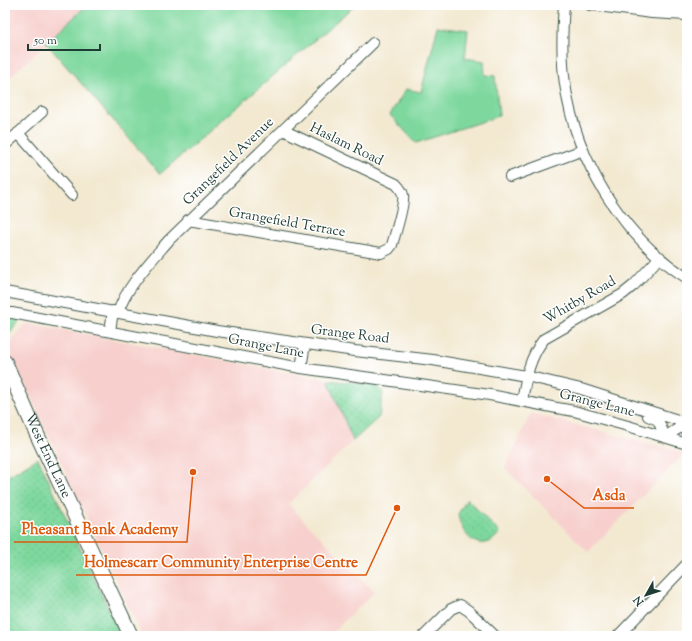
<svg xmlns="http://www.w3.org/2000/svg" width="692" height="641" viewBox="0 0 692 641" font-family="'Sorts Mill Goudy',serif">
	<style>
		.built { fill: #f7d0cd }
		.green { fill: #7ed89e; stroke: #4e8a69 }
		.park { fill: url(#park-dots); stroke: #4e8a69 }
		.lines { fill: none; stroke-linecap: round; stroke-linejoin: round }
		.street-casing { stroke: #3f574c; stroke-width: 12 }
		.secondary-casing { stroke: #3f574c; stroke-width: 16 }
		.street { stroke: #fff; stroke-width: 10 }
		.secondary { stroke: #fff; stroke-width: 14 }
		.labels { text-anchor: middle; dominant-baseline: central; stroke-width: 3; stroke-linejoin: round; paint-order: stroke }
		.street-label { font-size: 14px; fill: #1f3d34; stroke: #fff }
		.leader { fill: none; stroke: #de580e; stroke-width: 1.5 }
		.callout-dot { fill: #de580e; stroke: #fff; stroke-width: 1.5 }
		.callout-label { font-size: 15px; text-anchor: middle; font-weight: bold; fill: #de580e; stroke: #fff; stroke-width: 3; stroke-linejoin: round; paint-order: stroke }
	</style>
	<defs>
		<pattern id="park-dots" width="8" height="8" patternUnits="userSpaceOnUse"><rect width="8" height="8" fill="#7ed89e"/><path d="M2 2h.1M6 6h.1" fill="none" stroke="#6cba89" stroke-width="1.8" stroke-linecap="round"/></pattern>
	</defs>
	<rect width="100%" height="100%" fill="#fff"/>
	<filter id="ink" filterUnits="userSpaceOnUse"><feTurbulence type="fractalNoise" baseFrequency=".025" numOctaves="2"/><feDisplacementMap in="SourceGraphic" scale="8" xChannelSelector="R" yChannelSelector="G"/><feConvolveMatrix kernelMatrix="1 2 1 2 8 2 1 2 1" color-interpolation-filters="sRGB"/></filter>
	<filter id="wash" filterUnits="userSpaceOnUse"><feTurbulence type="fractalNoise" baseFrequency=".012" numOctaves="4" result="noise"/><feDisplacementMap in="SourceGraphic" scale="16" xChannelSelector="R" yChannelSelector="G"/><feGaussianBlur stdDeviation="0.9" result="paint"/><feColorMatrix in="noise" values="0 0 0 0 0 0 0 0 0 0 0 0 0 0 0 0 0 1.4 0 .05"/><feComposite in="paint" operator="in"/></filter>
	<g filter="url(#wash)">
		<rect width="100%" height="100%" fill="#f3e9d1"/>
		<path class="built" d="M5 5H82L84 8 5 82Z
			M27 323 328 380 353 441 288 504 374 592 329 636H142L7 346Z
			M531 413 685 453 588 552 505 468Z"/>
		<path class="green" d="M82 5H355L160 174 46 43 84 8Z
			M438 26 468 30 465 58 484 61 485 75 495 76 499 116 416 143 390 115 406 89 421 92Z
			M9 317 21 320 5 338V319Z"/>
		<path class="park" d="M328 380 377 385 383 393 379 417 353 441Z
			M38 458 121 636H5V478Z
			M467 499 500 533C498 535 494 539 491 541 472 550 460 529 458 514Z"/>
	</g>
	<g filter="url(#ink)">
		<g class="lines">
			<defs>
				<path id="street" d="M564 5C562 31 561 57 565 84 576 160 621 236 687 278
					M590 5 652 13 687 15
					M18 133 72 195
					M5 145 42 112
					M510 177 583 150
					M188 220 381 253 389 249 392 245C395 234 405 204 403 195 402 190 399 187 396 184L283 130
					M5 292 217 331 355 351 433 360 526 376 581 389 687 423
					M5 313H12L301 368 490 395 557 408 574 411 628 426 687 444
					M118 313C125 288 152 260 169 240L373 43
					M110 331 113 311
					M301 368 305 344
					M522 401C526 378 529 358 544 339L623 294 634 285 660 257
					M648 416 658 420 665 437 687 423
					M424 636 451 609 460 605 469 611 495 636
					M618 636 687 564"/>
				<g id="secondary">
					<path id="s1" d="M5 362 34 428 131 636"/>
				</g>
			</defs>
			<use href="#street" class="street-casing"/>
			<use href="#secondary" class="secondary-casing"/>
			<use href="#street" class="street"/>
			<use href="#secondary" class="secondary"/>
		</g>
	</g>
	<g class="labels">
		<g class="street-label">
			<text transform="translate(346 145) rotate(26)">Haslam Road</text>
			<text transform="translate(229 162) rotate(-44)">Grangefield Avenue</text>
			<text transform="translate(287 223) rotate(10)">Grangefield Terrace</text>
			<text transform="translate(580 301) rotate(-30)">Whitby Road</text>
			<text transform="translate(350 335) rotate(7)">Grange Road</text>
			<text transform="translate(266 347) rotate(11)">Grange Lane</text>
			<text transform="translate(597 404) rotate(14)">Grange Lane</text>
			<text stroke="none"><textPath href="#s1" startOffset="103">West End Lane</textPath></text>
		</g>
	</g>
	<path class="leader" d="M547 479L584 508H634M193 472L187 542H14M397 508L366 575H76"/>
	<g class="callout-dot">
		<circle cx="547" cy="479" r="4"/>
		<circle cx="193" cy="472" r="4"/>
		<circle cx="397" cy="508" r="4"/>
	</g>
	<g class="callout-label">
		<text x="609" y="500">Asda</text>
		<text x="100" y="534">Pheasant Bank Academy</text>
		<text x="221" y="567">Holmescarr Community Enterprise Centre</text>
	</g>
	<rect width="692" height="641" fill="none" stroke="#fff" stroke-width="20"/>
	<g transform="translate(646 595) rotate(231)" stroke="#ffffff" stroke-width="3" paint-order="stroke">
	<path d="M0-3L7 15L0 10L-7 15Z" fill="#1f3d34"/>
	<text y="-6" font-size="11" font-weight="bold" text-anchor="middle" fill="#1f3d34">N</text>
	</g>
	<path d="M28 44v6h72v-6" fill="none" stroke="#1f3d34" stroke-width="2"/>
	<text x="34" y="44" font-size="12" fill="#1f3d34" stroke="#ffffff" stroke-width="3" paint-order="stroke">50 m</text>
</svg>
